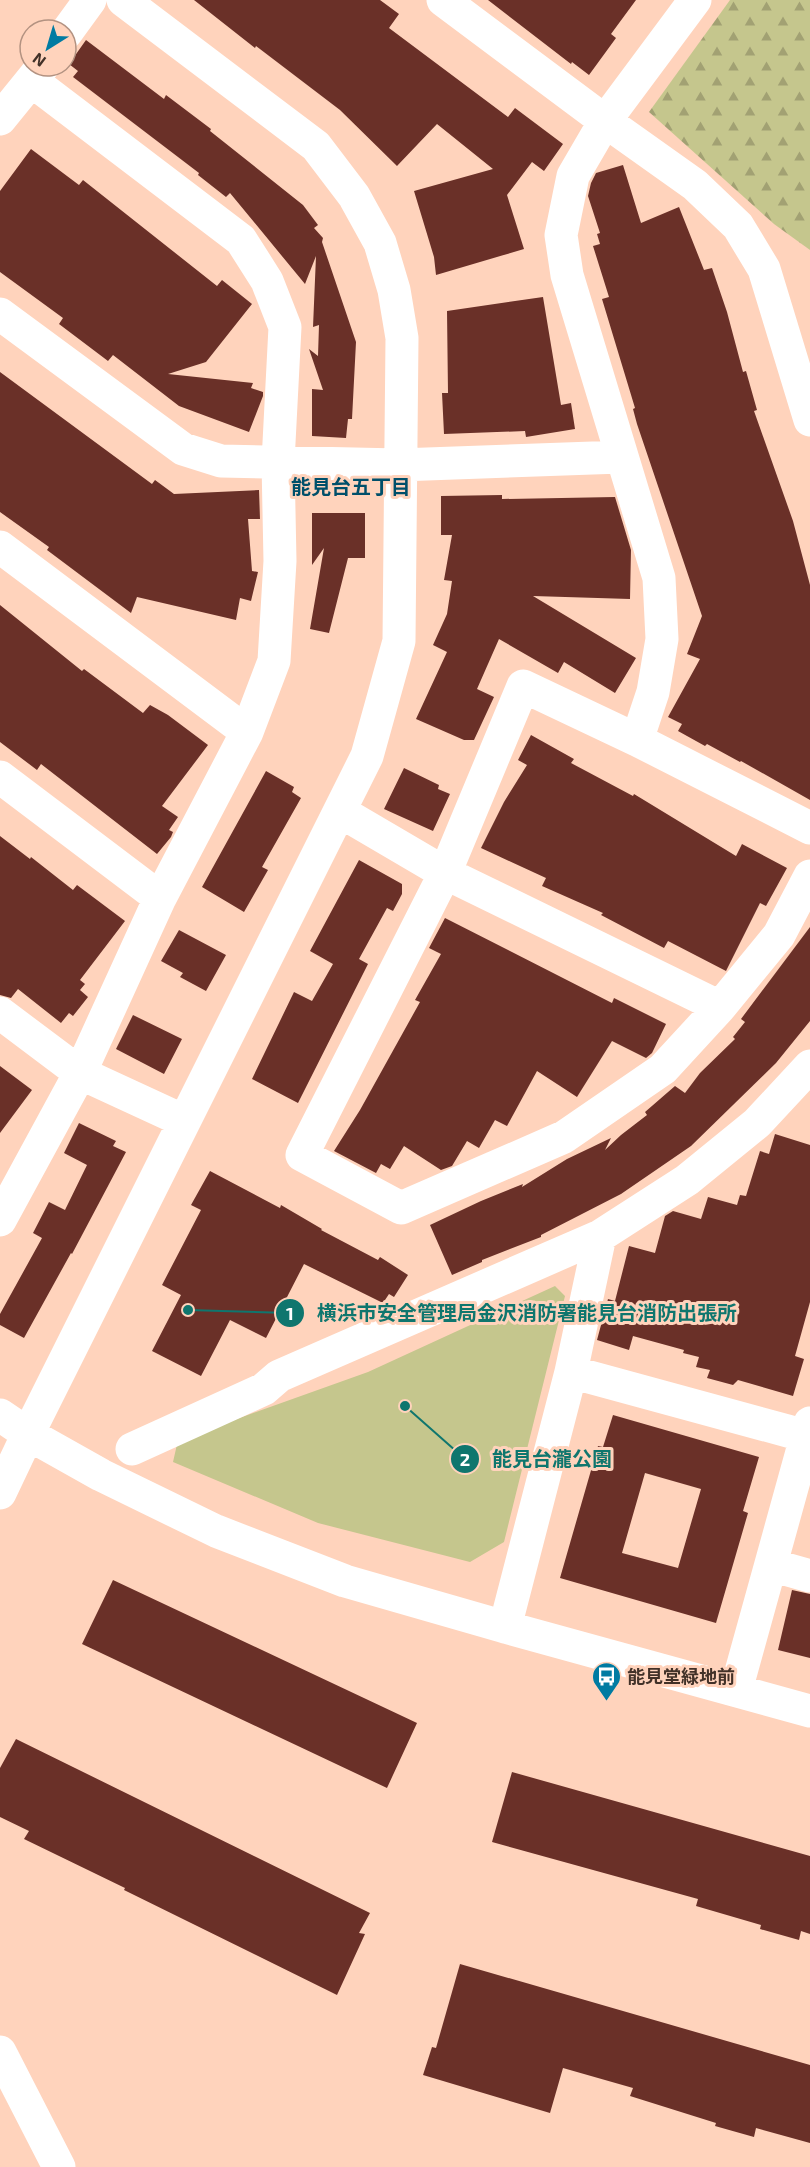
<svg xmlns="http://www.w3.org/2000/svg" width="810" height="2167" viewBox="0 0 810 2167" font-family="'Exo 2','Noto Sans JP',sans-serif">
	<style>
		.forest { fill: url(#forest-firs) }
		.park { fill: #c5c68d }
		.building { fill: #6a3028; fill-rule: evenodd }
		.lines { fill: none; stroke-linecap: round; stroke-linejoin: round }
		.minor { stroke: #fff; stroke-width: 33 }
		.labels { text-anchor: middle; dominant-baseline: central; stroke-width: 6; stroke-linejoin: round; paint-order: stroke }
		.poi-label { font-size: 18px; font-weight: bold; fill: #423128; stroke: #ffd3bc; text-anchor: start }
		.neighbourhood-label { font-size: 20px; font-weight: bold; fill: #004f6a; stroke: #ffd3bc }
		.leader { fill: none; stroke: #0f766e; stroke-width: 2 }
		.callout-dot { fill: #0f766e; stroke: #ffd3bc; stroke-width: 2 }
		.mark-label { font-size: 18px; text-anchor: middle; font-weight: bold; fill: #fff }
		.callout-label { font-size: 20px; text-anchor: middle; font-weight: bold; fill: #0f766e; stroke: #ffd3bc; stroke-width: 6; stroke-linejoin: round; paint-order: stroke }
	</style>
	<defs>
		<pattern id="forest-firs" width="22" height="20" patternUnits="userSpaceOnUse" patternTransform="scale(1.5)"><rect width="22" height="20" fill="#c5c68d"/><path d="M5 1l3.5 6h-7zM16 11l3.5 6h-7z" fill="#a2a173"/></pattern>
	</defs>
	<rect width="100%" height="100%" fill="#ffd3bc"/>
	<path class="forest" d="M730 0H810V250L774 224 649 112Z"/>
	<path class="park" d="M555 1286 565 1296 504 1542 470 1562 318 1523 173 1462 178 1440 368 1372Z"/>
	<path class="building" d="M194 0H380L399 14 389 28 508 117 515 108 563 144 544 171 532 162 507 195 524 249 436 275 434 257 414 191 493 169 437 124 397 166 340 110 256 46 255 48Z
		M488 0H636L611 34 616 38 589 75 572 62 571 64Z
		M86 40 164 99 166 95 211 129 210 131 303 205 318 225 314 228 323 238 322 242 356 342 352 419H348L346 438 312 436V389L323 390 309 349 318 356 319 325 313 327 316 256 305 284 230 193 226 197 198 175 199 173 73 77 78 71 69 64Z
		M31 149 79 185 83 180 217 286 222 280 252 304 206 362 168 374 253 383 251 388 263 392V396L249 432 179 406 113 355 108 361 59 324 63 318 0 272V191Z
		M623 165 641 223 679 207 704 270 712 268 727 312 743 372 746 371 757 410 754 411 793 521 810 585V800L741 761 740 762 707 744 705 746 678 731 682 724 668 717 700 659 687 654 702 616 637 424 633 409 635 408 602 299 609 297 593 246 600 244 597 234 600 233 588 196 591 183 596 173Z
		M543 297 561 405 571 403 575 429 526 437 525 431 444 434 442 393H448L447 311Z
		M0 372 152 484 155 480 174 494 259 490 260 519H248L252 571 258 572 251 601 240 598 236 620 137 597 131 613 47 550 49 547 0 512Z
		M502 495V499L615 497 631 550 630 599 533 596 636 658 615 693 564 662 558 673 499 639 477 689 494 697 474 740H464L416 719 447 652 433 645 447 614 452 581 444 580 452 535H441V496Z
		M312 513H365V558H348L329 633 310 629 324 548 312 565Z
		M0 605 82 671 84 669 143 713 150 705 168 715 208 745 162 806 178 817 169 830 173 832 171 837 157 854 41 764 37 770 0 742Z
		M531 735 574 759 571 763 633 796 634 794 736 856 742 844 787 868 766 906 760 903 726 971 668 941 664 948 601 915 603 913 542 886 546 878 481 848 504 802 527 765 518 760Z
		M404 768 439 785 438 789 450 794 433 831 384 809Z
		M266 771 294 787 292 792 301 798 262 867 268 870 244 912 202 887Z
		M0 836 30 859 31 857 73 890 77 885 125 921 80 980 85 984 80 990 88 997 73 1016 69 1013 61 1023 18 989 11 998 0 995Z
		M359 860 402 884V894L393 911 387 908 359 959 368 964 298 1103 252 1079 294 992 312 1001 333 964 310 951Z
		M445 918 612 1003 614 998 666 1024 652 1053 646 1058 612 1041 577 1097 537 1071 507 1126 495 1120 479 1148 467 1141 452 1166 441 1170 404 1146 390 1169 381 1164 376 1173 334 1151 360 1110 420 1002 415 1000 441 954 429 948Z
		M810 927V1021L776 1063 691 1146 621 1194 541 1235V1237L482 1260V1262L452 1275 430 1225 481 1201 523 1184 522 1187 567 1159 611 1138 605 1150 621 1135 647 1115 645 1112 675 1086 685 1093 700 1073 735 1039 733 1037 745 1022 741 1019Z
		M179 930 226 955 206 991 180 977 183 973 161 961Z
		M133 1015 182 1039 164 1074 116 1049Z
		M0 1066 32 1090 0 1133Z
		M79 1123 116 1141 113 1146 126 1152 72 1254 71 1253 24 1338 0 1325V1314L42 1238 33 1233 49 1202 65 1210 87 1165 64 1153Z
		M775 1134 810 1145V1302L795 1356 804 1359 793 1396 738 1380 733 1385 707 1378 710 1370 696 1367 699 1357 683 1353 684 1350 633 1336 629 1350 597 1340 608 1299 615 1301 629 1246 655 1253 665 1216 673 1211 701 1219 708 1197 737 1205 740 1195 746 1196 760 1151 769 1154Z
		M210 1171 280 1208 281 1205 322 1229 321 1230 378 1260 380 1257 408 1275 394 1297 389 1294 383 1303 304 1264 266 1338 230 1320 201 1376 152 1351 181 1295 162 1285 201 1210 191 1205Z
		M613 1415 759 1457 743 1511 748 1513 716 1623 560 1578 598 1446 603 1447ZM645 1473 701 1489 678 1568 622 1553Z
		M113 1580 417 1723 387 1788 82 1644Z
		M792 1590 810 1594V1658L778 1650Z
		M16 1739 370 1913 359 1933 365 1934 337 1995 124 1890 125 1888 24 1839 29 1831 0 1817V1768Z
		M512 1772 810 1856V1934L801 1931 799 1940 760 1929 761 1925 696 1906 698 1899 492 1842Z
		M460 1964 810 2065V2143L756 2128 754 2137 715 2126 716 2123 630 2096 633 2088 563 2068 550 2113 423 2075 432 2047 436 2048Z"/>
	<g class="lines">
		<path class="minor" d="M443 0 605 121 695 185 738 226 764 269 810 420
			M66 33 90 0
			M0 119 43 66
			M0 314 183 449 221 461 399 465 621 457
			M0 547 247 732
			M637 740 653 692 662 639 659 578 567 275 561 235 573 176 605 121 695 0
			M0 777 160 898
			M341 812 445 873 720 1007
			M810 828 637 740 523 686 445 873 302 1155 401 1208 564 1137 663 1069 720 1007 779 935 810 876
			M0 1013 80 1073 184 1121
			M0 1220 80 1073 160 898 247 732 274 661 280 561 278 462 285 327 267 281 241 240 32 81
			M571 1372 600 1236
			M0 1415 28 1434 101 1475 216 1531 345 1581 505 1627 810 1711
			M132 1449 264 1389 279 1376 600 1236 687 1180 757 1123 810 1066
			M0 1493 28 1434 367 756 399 641 402 338 394 290 380 243 354 196 316 146 123 0
			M771 1565 810 1576
			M505 1627 571 1372 806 1436
			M736 1690 810 1423
			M0 2052 59 2167"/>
	</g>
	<defs>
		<symbol id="bus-pin" viewBox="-11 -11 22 30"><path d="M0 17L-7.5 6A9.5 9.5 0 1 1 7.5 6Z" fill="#007ba2" stroke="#ffd3bc"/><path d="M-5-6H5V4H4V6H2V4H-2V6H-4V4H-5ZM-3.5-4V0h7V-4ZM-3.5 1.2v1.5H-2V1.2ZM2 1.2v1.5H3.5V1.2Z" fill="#fff"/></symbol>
	</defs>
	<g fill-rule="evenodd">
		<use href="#bus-pin" x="590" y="1660" width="33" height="45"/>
	</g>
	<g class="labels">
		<g class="poi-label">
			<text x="627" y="1676">能見堂緑地前</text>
		</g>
		<g class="neighbourhood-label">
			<text x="351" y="486">能見台五丁目</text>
		</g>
	</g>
	<path class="leader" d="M188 1310L290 1313M405 1406L465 1459"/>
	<g class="callout-dot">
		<circle cx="188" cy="1310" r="6"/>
		<circle cx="405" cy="1406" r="6"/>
		<circle cx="290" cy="1313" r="15"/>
		<circle cx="465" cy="1459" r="15"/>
	</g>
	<g class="mark-label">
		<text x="290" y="1320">1</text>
		<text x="465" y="1466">2</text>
	</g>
	<g class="callout-label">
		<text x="527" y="1320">横浜市安全管理局金沢消防署能見台消防出張所</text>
		<text x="552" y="1466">能見台瀧公園</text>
	</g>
	<g transform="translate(48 48) rotate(217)"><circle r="28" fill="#ffd3bc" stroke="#b39281" stroke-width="1.5"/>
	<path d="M0-4.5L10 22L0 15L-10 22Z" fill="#007ba2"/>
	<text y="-9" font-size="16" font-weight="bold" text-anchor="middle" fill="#423128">N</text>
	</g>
</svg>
